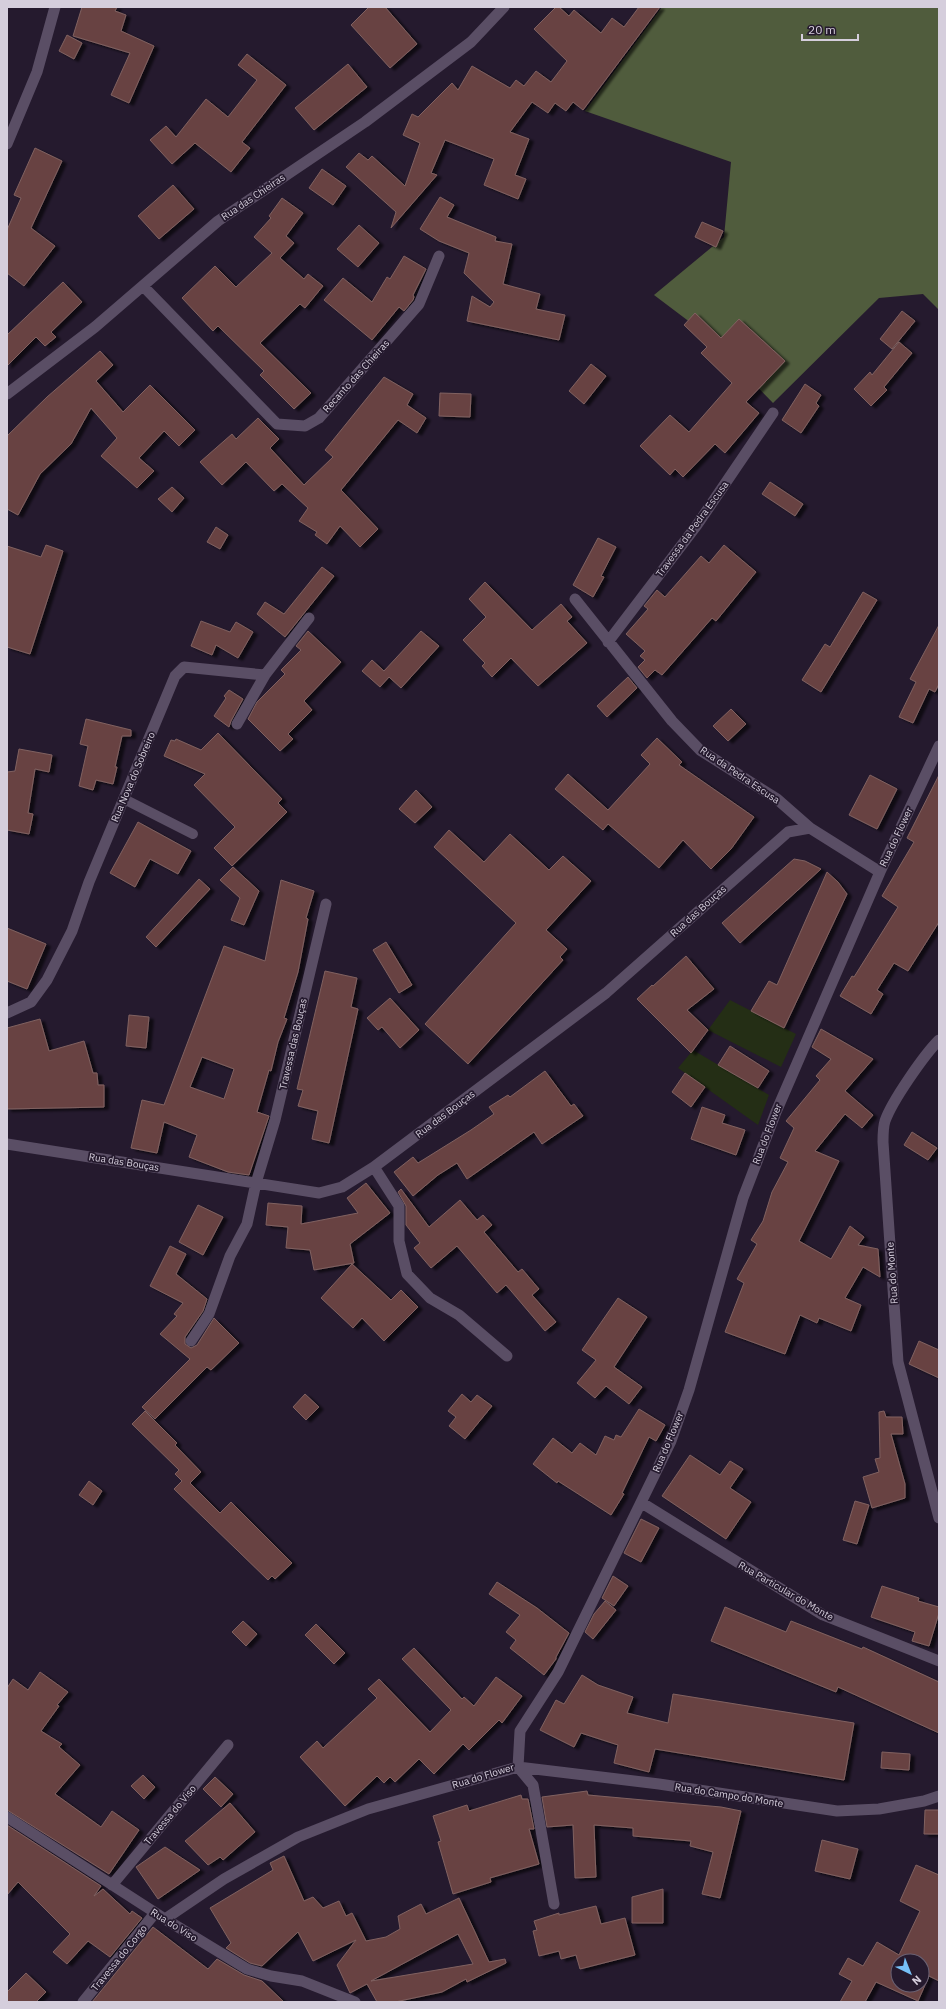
<svg xmlns="http://www.w3.org/2000/svg" width="946" height="2009" viewBox="0 0 946 2009" font-family="'IBM Plex Sans',sans-serif">
	<style>
		.green { fill: #242e15 }
		.forest { fill: #505c3d }
		.building { fill: #684343; stroke: #806160; fill-rule: evenodd; filter: url(#shadow) }
		.lines { fill: none; stroke-linecap: round; stroke-linejoin: round }
		.service { stroke: #5a4e65; stroke-width: 10 }
		.minor { stroke: #5a4e65; stroke-width: 11 }
		.labels { text-anchor: middle; dominant-baseline: central; stroke-width: 3.5; stroke-linejoin: round; paint-order: stroke }
		.street-label { font-size: 10px; fill: #d5cedc; stroke: #251a2e }
	</style>
	<defs>
		<filter id="shadow"><feDropShadow dx="4.5" dy="2.5" stdDeviation="1" flood-color="#0009"/></filter>
	</defs>
	<rect width="100%" height="100%" fill="#251a2e"/>
	<path class="green" d="M730 1000 796 1034 781 1067 708 1030Z
		M693 1050 769 1095 758 1125 678 1068Z"/>
	<path class="forest" d="M662 7H939V310L923 294 879 298 773 403 707 335 654 295 724 237 731 162 585 111Z"/>
	<path class="building" d="M82 7H117L115 11 126 15 121 31 154 46 129 103 111 95 130 53 73 36Z
		M369 7H385L417 44 390 68 351 25Z
		M556 7H559L569 16 574 10 601 33 612 18 624 27 639 7H660L583 110 573 102 566 111 555 103 548 113 532 102 510 132 529 139 515 175 526 179 518 199 484 185 494 159 445 140 431 173 437 175 391 228 396 212 346 167 359 153 368 160 372 156 405 186 420 143 403 135 412 114 418 117 452 83 458 90 472 66 510 88 516 80 524 86 536 71 551 82 567 61 534 29Z
		M67 35 82 43 74 59 59 51Z
		M247 54 286 85 242 142 250 148 231 172 195 143 172 164 150 140 166 126 176 137 206 99 228 117 257 80 238 65Z
		M348 64 367 87 314 130 295 108Z
		M35 148 62 161 31 228 55 246 24 286 7 273V230L21 198 14 195Z
		M322 169 346 186 333 205 309 188Z
		M173 185 194 209 159 239 138 216Z
		M440 197 454 205 447 217 496 237 495 241 512 244 503 284 540 294 536 309 565 315 559 340 467 321 472 296 490 307 494 302 464 273 469 253 439 241 420 229Z
		M282 198 303 213 286 236 294 243 280 258 304 279 308 274 323 286 305 308 300 304 260 343 311 393 294 409 260 375 264 371 218 326 213 331 182 298 215 266 236 287 272 253 254 237 271 218 269 216Z
		M702 222 723 231 716 247 695 237Z
		M359 225 379 243 358 267 337 249Z
		M404 256 426 269 413 295 414 297 413 300 404 311 399 307 372 340 324 300 343 278 372 302 387 277 390 279Z
		M63 282 82 302 51 332 56 337 45 346 36 337 7 366V335Z
		M902 311 915 321 892 349 880 339Z
		M695 313 721 338 739 319 785 361 746 402 759 413 725 453 715 444 683 477 675 469 670 475 640 446 670 415 689 432 732 383 701 353 707 347 684 325Z
		M899 342 912 353 884 387 887 390 871 406 854 389 870 372 872 375Z
		M100 351 113 365 96 381 123 412 150 385 195 430 179 446 164 431 139 458 154 471 137 488 101 456 117 438 91 408 71 444 40 474 18 515 7 509V436L47 397Z
		M591 364 606 376 584 404 569 391Z
		M384 377 413 394 407 405 426 418 417 433 398 420 341 490 378 529 360 547 340 526 327 544 315 535 317 532 299 521 308 508 282 484 274 491 246 462 222 485 200 462 232 434 236 439 258 418 279 439 270 448 304 485 333 457 325 450Z
		M805 384 821 395 816 403 819 406 801 433 782 420Z
		M440 393 471 394 470 417 439 416Z
		M770 482 803 504 795 516 762 494Z
		M172 487 184 498 172 512 158 499Z
		M216 527 228 535 220 549 207 542Z
		M598 538 616 547 601 576 604 577 593 597 573 585Z
		M46 545 63 551 30 654 7 647V546L41 557Z
		M724 545 756 572 716 621 712 618 662 675 655 670 647 678 638 667 645 660 640 656 645 651 626 634 648 609 644 606 657 590 665 597 701 556 709 563Z
		M322 567 334 576 285 637 257 614 265 602 284 614Z
		M485 582 532 630 561 604 572 617 567 621 587 643 538 686 511 658 492 677 482 666 485 663 463 640 486 617 469 599Z
		M863 592 877 600 821 692 802 680 825 644 830 647Z
		M201 621 230 632 236 622 253 632 238 658 216 645 212 655 191 646Z
		M939 625V684L935 692 929 689 913 723 899 717 916 682 910 679Z
		M308 631 341 662 304 701 312 710 288 734 293 739 280 751 248 719 257 702 285 674 281 670 301 650 296 646Z
		M421 631 439 646 401 688 389 677 380 687 362 671 372 660 384 671Z
		M628 677 637 688 607 717 597 706Z
		M229 690 243 699 231 721 229 727 214 716 226 698 224 696Z
		M731 709 746 724 728 741 713 726Z
		M86 719 131 730V736H122L115 767H117L113 784 96 780 93 790 79 786 88 746 80 744Z
		M218 733 282 799 278 803 287 812 232 866 214 848 235 827 194 785 205 774 164 756 171 740 175 741 176 739 201 750Z
		M657 738 682 762 679 765 754 817 731 849 711 869 683 840 659 868 608 824 603 830 555 789 568 774 608 810 650 764 641 755Z
		M19 749 52 755 49 772 35 769 28 813 33 814 29 834 7 830V772L15 771Z
		M870 775 897 789 877 829 849 815Z
		M939 775V922L908 971 894 963 877 990 883 994 871 1014 840 996 852 976 854 977 898 907 882 896 914 842 907 838Z
		M416 790 432 807 415 823 399 809Z
		M138 822 191 851 178 874 150 859 135 887 110 873Z
		M449 830 484 862 510 834 549 870 563 856 591 881 546 930 567 949 560 957 563 960 468 1064 425 1024 516 923 434 847Z
		M794 859 805 861 821 869 740 943 722 923Z
		M233 867 259 891 244 925 231 920 240 898 220 880Z
		M827 872 838 882 847 894 784 1028 751 1011 769 981 777 985Z
		M199 879 210 889 156 947 146 937Z
		M281 880 314 891 306 918 308 919 298 972 284 1018 287 1019 278 1042 271 1071 269 1070 257 1112 269 1116 249 1175 228 1172 189 1157 197 1135 164 1122 157 1153 131 1148 142 1100 164 1105 224 946 265 961ZM202 1057 234 1069 224 1099 190 1087Z
		M7 928 46 944 27 989 7 981Z
		M386 942 412 985 399 993 373 950Z
		M686 956 714 989 687 1010 708 1030 691 1053 637 999 652 985 653 986Z
		M325 971 357 978 351 1007 358 1009 329 1143 312 1139 318 1111 298 1106 303 1090 297 1089Z
		M390 998 419 1030 400 1048 382 1027 378 1030 367 1018Z
		M129 1015 149 1017 146 1048 126 1046Z
		M40 1019 49 1051 84 1041 93 1073H97L98 1085H104V1107L7 1109V1028Z
		M821 1029 873 1059 845 1091 873 1115 862 1128 845 1114 815 1151 839 1161 799 1241 831 1259 850 1226 864 1237 858 1245 878 1249 880 1277 863 1267 845 1298 861 1305 851 1331 819 1318 817 1323 800 1315 785 1354 725 1332 744 1283 737 1279 757 1244 751 1240 763 1221 772 1192 788 1162 780 1158 794 1128 786 1121 820 1080 816 1076 831 1059 812 1047Z
		M730 1046 769 1071 758 1088 718 1065Z
		M545 1071 571 1106 574 1104 583 1116 542 1144 534 1132 467 1179 457 1163 438 1175 413 1196 394 1172 413 1157 418 1163 471 1130 494 1114 489 1107 508 1095 510 1097Z
		M685 1073 705 1087 691 1107 672 1092Z
		M702 1107 725 1115 722 1123 745 1130 736 1155 691 1139Z
		M912 1132 937 1148 928 1160 904 1145Z
		M366 1183 390 1213 350 1244 354 1263 314 1270 310 1250 286 1248 288 1227 266 1225 268 1203 302 1206 301 1224 358 1213 347 1198Z
		M401 1189 429 1227 460 1200 477 1220 483 1215 492 1225 484 1232 518 1272 522 1269 539 1289 532 1295 556 1322 545 1331 506 1285 497 1293 457 1246 431 1268 414 1248 420 1243 406 1225V1206L398 1192Z
		M198 1205 223 1217 203 1255 179 1242Z
		M170 1246 186 1254 176 1274 207 1299 203 1311 185 1337V1344L191 1348 197 1345 214 1318 239 1343 211 1370 207 1367 155 1419 142 1407 190 1359 160 1334 177 1316 174 1314 183 1303 150 1286Z
		M352 1264 391 1300 401 1290 418 1307 384 1341 362 1318 353 1328 321 1298Z
		M618 1298 647 1317 614 1367 642 1387 629 1404 606 1386 595 1398 577 1383 596 1360 582 1350Z
		M919 1341 939 1350V1378L909 1364Z
		M305 1394 319 1407 306 1420 293 1407Z
		M462 1394 471 1402 477 1395 492 1406 465 1439 449 1426 456 1417 448 1411Z
		M639 1409 665 1425 656 1441 649 1437 622 1493 624 1494 611 1515 558 1481 557 1483 533 1464 553 1438 572 1453 580 1443 596 1455 605 1436 614 1440 616 1435 621 1437Z
		M145 1411 177 1443 175 1445 201 1472 190 1483 220 1513 231 1502 292 1563 275 1579 272 1576 268 1580 174 1489 182 1481 175 1474 179 1470 132 1424Z
		M884 1411 886 1417H902L903 1434H891L905 1484V1498L872 1508 863 1477 879 1472 875 1459 880 1458 879 1412Z
		M690 1455 720 1475 730 1461 743 1469 730 1488 751 1502 726 1539 662 1496Z
		M89 1481 102 1491 93 1505 79 1495Z
		M855 1501 869 1505 857 1544 843 1540Z
		M641 1519 659 1528 641 1562 624 1553Z
		M613 1576 628 1586 614 1606 602 1598Z
		M497 1582 537 1608 569 1633 556 1657V1659L544 1675 510 1648 516 1640 506 1632 520 1615 489 1594Z
		M882 1586 919 1598 918 1601 939 1607V1613L929 1646 912 1641 915 1632 871 1617Z
		M605 1601 616 1610 593 1639 585 1632 594 1614Z
		M725 1607 786 1632 791 1621 862 1649 863 1647 939 1682V1733L838 1687 836 1692 711 1641Z
		M243 1621 257 1634 246 1646 232 1632Z
		M316 1624 345 1653 334 1664 305 1635Z
		M414 1648 462 1699 464 1697 474 1706 496 1677 522 1696 502 1723 499 1720 469 1750 463 1744 434 1774 419 1759 395 1782 390 1777 384 1783 377 1776 345 1806 300 1757 317 1741 323 1748 377 1698 368 1689 379 1679 430 1732 451 1710 402 1659Z
		M40 1672 68 1692 57 1705 59 1706 41 1731 62 1744 59 1747 80 1765 55 1794 101 1827 112 1811 139 1830 109 1874 7 1810V1688L13 1679 28 1690Z
		M582 1675 598 1685 633 1697 627 1713 668 1723 673 1694 854 1723 844 1780 655 1749 649 1772 614 1763 618 1745 581 1733 574 1747 540 1730 556 1700 564 1704Z
		M882 1752 910 1754 909 1770 881 1768Z
		M143 1775 155 1787 144 1799 131 1786Z
		M215 1777 233 1794 221 1807 203 1789Z
		M587 1791 588 1795 721 1807 741 1811 720 1898 702 1894 713 1852 690 1846 691 1841 633 1836V1828L594 1825 596 1877 575 1878 573 1825 547 1827 542 1797Z
		M521 1795 522 1799H528L534 1829H529L539 1864 490 1878 491 1882 453 1894 438 1842 441 1841 433 1816 467 1805 469 1811Z
		M230 1803 255 1832 223 1860 220 1857 208 1865 185 1841Z
		M925 1810H939V1834H924Z
		M7 1825 101 1886 94 1896 103 1889 130 1914 132 1911 142 1918 110 1957 88 1941 67 1964 53 1952 70 1934 18 1882 7 1895Z
		M822 1840 858 1849 850 1879 815 1871Z
		M165 1847 200 1870 158 1899 136 1867Z
		M284 1856 304 1901 313 1897 323 1908 339 1901 346 1916 352 1913 366 1941 386 1937 400 1929 398 1916 421 1904 426 1914 459 1898 489 1962 505 1959 506 1963 467 1982 466 1979 442 1992 395 2002H377L367 1984 350 1993 337 1965 356 1940 313 1961 298 1932 262 1966 250 1963 226 1948 231 1943 210 1908 273 1870 270 1863ZM458 1934 473 1964 371 1981Z
		M916 1865 939 1875V1981L929 1976 918 2001 876 1982 865 2002H840L852 1981 839 1974 848 1958 863 1966 877 1942 899 1955 920 1911 900 1901ZM898 1961H922V1985H898Z
		M663 1889V1923H632V1897Z
		M596 1906 601 1924 625 1918 635 1955 580 1969 576 1955 561 1959 559 1951 539 1956 533 1931 537 1930 534 1921 559 1913V1915Z
		M153 1927 208 1969 217 1959 244 1975 262 1981 284 2002H92Z
		M26 1973 46 1992 36 2002H7V1992Z"/>
	<g class="lines">
		<path class="service" d="M124 799 193 834"/>
		<path class="minor" d="M7 144 37 72 55 7
			M143 286 277 424 305 426 319 418 419 304 439 256
			M7 394 95 327 218 221 365 122 471 42 504 7
			M575 599 672 721 700 750 777 799 810 828 880 872
			M608 642 697 525 773 413
			M237 724 265 675 309 618
			M7 1013 31 1002 47 980 72 931 89 882 175 676 184 667 265 675
			M939 1040C924 1055 892 1101 885 1121 883 1127 883 1136 883 1142L898 1362 939 1518
			M7 1144 319 1193 342 1187 374 1167 606 993 788 832 810 828
			M374 1167 399 1206V1241L407 1274 430 1298 459 1315 507 1356
			M191 1341 209 1314 230 1256 247 1224 256 1183 275 1120 326 904
			M642 1503 823 1615 939 1661
			M518 1767 520 1731 558 1672 671 1441 689 1390 743 1198 776 1112 880 872 939 746
			M518 1767 533 1785 554 1904
			M7 1817 165 1919 247 1969 271 1976 302 1981 355 2002
			M112 1885 228 1745
			M165 1919 224 1879 298 1837 368 1809 518 1767 659 1784 837 1811 879 1809 924 1801 939 1796
			M83 2002 155 1913"/>
	</g>
	<g class="labels">
		<g class="street-label">
			<text transform="translate(253 197) rotate(-34)">Rua das Chieiras</text>
			<text transform="translate(356 376) rotate(-48)">Recanto das Chieiras</text>
			<text transform="translate(692 529) rotate(-54)">Travessa da Pedra Escusa</text>
			<text transform="translate(740 775) rotate(34)">Rua da Pedra Escusa</text>
			<text transform="translate(133 777) rotate(-67)">Rua Nova do Sobreiro</text>
			<text transform="translate(896 837) rotate(-65)">Rua do Flower</text>
			<text transform="translate(698 911) rotate(-42)">Rua das Bouças</text>
			<text transform="translate(293 1044) rotate(-77)">Travessa das Bouças</text>
			<text transform="translate(445 1114) rotate(-37)">Rua das Bouças</text>
			<text transform="translate(767 1134) rotate(-69)">Rua do Flower</text>
			<text transform="translate(124 1162) rotate(9)">Rua das Bouças</text>
			<text transform="translate(892 1273) rotate(-94)">Rua do Monte</text>
			<text transform="translate(668 1442) rotate(-67)">Rua do Flower</text>
			<text transform="translate(786 1591) rotate(30)">Rua Particular do Monte</text>
			<text transform="translate(483 1776) rotate(-17)">Rua do Flower</text>
			<text transform="translate(729 1795) rotate(9)">Rua do Campo do Monte</text>
			<text transform="translate(170 1815) rotate(-50)">Travessa do Viso</text>
			<text transform="translate(174 1925) rotate(32)">Rua do Viso</text>
			<text transform="translate(119 1958) rotate(-51)">Travessa do Corgo</text>
		</g>
	</g>
	<rect width="946" height="2009" fill="none" stroke="#d5cedc" stroke-width="16"/>
	<g transform="translate(910 1973) rotate(137)"><circle r="19" fill="#251a2e" stroke="#6b6274"/>
	<path d="M0-3L7 15L0 10L-7 15Z" fill="#76c0f7"/>
	<text y="-6" font-size="11" font-weight="bold" text-anchor="middle" fill="#d5cedc">N</text>
	</g>
	<path d="M802 34v6h56v-6" fill="none" stroke="#d5cedc" stroke-width="2"/>
	<text x="808" y="34" font-size="12" fill="#d5cedc" stroke="#251a2e" stroke-width="3" paint-order="stroke">20 m</text>
</svg>
